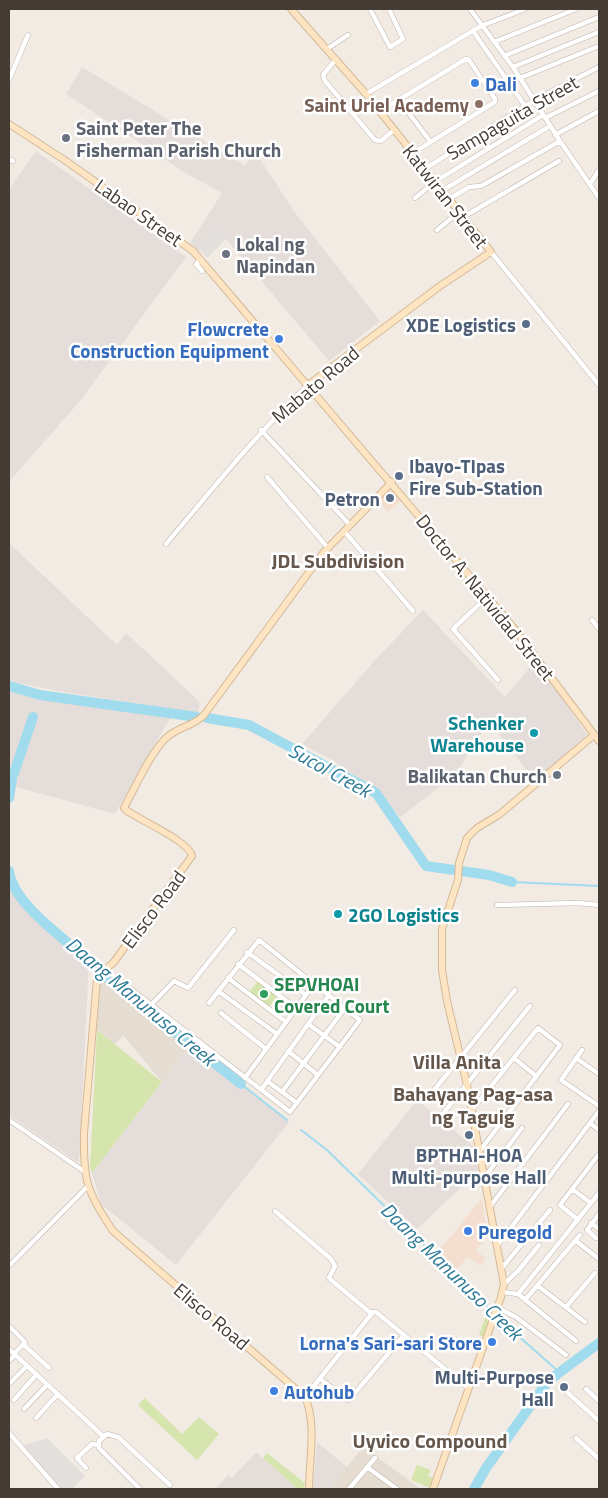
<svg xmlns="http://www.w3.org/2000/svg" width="608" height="1498" viewBox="0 0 608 1498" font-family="'Titillium Web',sans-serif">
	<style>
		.residential { fill: #e5dcd2 }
		.commercial { fill: #f4decf }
		.industrial { fill: #e4ddd9 }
		.green { fill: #d6e5ad }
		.parking { fill: #e2dfdd }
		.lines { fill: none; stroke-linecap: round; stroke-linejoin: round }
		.stream { stroke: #a1dbee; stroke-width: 2 }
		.river { stroke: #a1dbee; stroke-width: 10 }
		.street-casing { stroke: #c0b4aa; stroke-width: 5.5 }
		.secondary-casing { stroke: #d4b997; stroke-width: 8 }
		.street { stroke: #fff; stroke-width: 4.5 }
		.secondary { stroke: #fde5c3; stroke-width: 6 }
		.shop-dot { fill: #3f7fe0; stroke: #fff; stroke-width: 2 }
		.education-dot { fill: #8d6e63; stroke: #fff; stroke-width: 2 }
		.worship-dot { fill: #6b7280; stroke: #fff; stroke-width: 2 }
		.service-dot { fill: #5c6f8a; stroke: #fff; stroke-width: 2 }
		.culture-dot { fill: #0f9aa8; stroke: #fff; stroke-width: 2 }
		.leisure-dot { fill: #2e9e5b; stroke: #fff; stroke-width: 2 }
		.labels { text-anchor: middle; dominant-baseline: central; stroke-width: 5; stroke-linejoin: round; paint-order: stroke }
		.shop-label { font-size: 19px; font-weight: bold; fill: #366cbe; stroke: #fff; text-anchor: start }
		.education-label { font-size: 19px; font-weight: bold; fill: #785e54; stroke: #fff; text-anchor: end }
		.street-label { font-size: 19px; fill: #443b34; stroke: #fff }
		.worship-label { font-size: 19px; font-weight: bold; fill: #5b616d; stroke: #fff; text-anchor: start }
		.service-label { font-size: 19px; font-weight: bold; fill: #4e5e75; stroke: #fff; text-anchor: end }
		.culture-label { font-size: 19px; font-weight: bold; fill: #0d838f; stroke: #fff; text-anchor: end }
		.leisure-label { font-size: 19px; font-weight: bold; fill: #27864d; stroke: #fff; text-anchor: start }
		.neighbourhood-label { font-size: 20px; font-weight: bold; fill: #66574c; stroke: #fff }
		.water-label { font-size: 20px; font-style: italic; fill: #2c7a95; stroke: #fff }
	</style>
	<rect width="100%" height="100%" fill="#f2ebe4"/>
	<path class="residential" d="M107 978 190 1046 162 1082 123 1035 115 1044 95 1028 101 980Z
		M363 1447 421 1489H329Z"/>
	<path class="commercial" d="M391 489 401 501 388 512 378 501Z
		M482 1198 488 1237 476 1250 485 1258 481 1266 468 1257 456 1270 438 1252Z"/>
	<path class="industrial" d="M82 67 245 166 254 150 296 214 380 321 329 361 216 227 199 251 190 243 222 193 184 172 66 94Z
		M36 151 186 257 80 401 9 482V189Z
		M9 543 117 645 126 633 200 702 198 713 58 691 9 681Z
		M423 610 505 697 536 660 587 735 535 781 489 721 455 775 400 817 379 793 331 759 302 744 377 658Z
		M9 688 31 695 171 716 115 814 9 785Z
		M9 872 13 889 31 912 89 962 79 1163 9 1115Z
		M190 1046 289 1122 176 1265 101 1204 92 1173Z
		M417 1100 474 1147 480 1180 472 1177 417 1229 358 1174Z
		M317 1442 347 1467 329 1489H313Z
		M256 1452 263 1458 298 1489H215L228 1475 232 1478Z"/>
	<path class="green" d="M258 981 278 996 269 1007 249 992Z
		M97 1030 162 1082 92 1173 90 1167Z
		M487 1312 491 1313 484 1337 479 1335Z
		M145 1398 182 1434 199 1417 219 1434 197 1460 138 1405Z
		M267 1453 305 1483 304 1489H298L263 1458Z
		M417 1465 431 1470 428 1476 434 1478 430 1488 411 1480Z"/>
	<path class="parking" d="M217 225 227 238 207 258 200 250Z
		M47 1438 85 1476 72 1489H61L23 1446Z"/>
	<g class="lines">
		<path class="stream" d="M512 882 599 886
			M241 1084 287 1120
			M301 1130 327 1150 493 1312
			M496 1316 559 1372"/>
		<path class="river" d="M9 686 40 695 197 717
			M207 718 249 725 376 793 426 866 489 875 512 882
			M14 773 33 717
			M9 798 12 779
			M9 871C14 910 81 948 107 978L241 1084
			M474 1489 486 1468 548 1381 599 1343"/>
		<defs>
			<path id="street" d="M370 9 390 47 403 39 389 9
				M470 9 513 67 560 141 599 198
				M473 31 525 106
				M494 42 576 9
				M327 49 348 35
				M504 56 599 17
				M336 59 323 75 325 81 375 140 381 141 394 130
				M513 67 599 32
				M520 78 599 46
				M9 80 28 35
				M366 94 481 26 525 9
				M398 99 430 141
				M380 111 466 59 469 60 495 99V102L413 153
				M545 118 599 91
				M555 135 599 111
				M9 159 13 161
				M426 168 535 100 599 67
				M590 184 599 170
				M443 190 550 126
				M415 198 436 181 543 115
				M449 199 469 187 481 186 560 141
				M463 217 559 161
				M437 230 459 212
				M491 252 599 385
				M201 259 196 264 202 271
				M261 430 350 525
				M267 477 328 548
				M344 531 413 611
				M166 544C212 490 256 434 308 385
				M488 596 453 629 498 680
				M592 620 599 629
				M497 905 578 903 599 905
				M247 952 306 995
				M238 964 296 1008
				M105 969 290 1112 360 1020 321 989
				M228 978 286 1022
				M218 991 277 1034
				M209 1003 259 940 314 984 245 1078
				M152 1004 174 981 188 988 234 930
				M221 1013 266 1049
				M308 1024 340 1047
				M582 1050 561 1080 599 1106
				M288 1051 318 1075
				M514 1058 536 1076
				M576 1058 599 1074
				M267 1081 297 1103
				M261 1090 329 995
				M282 1092 345 1008
				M431 1094 515 990
				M471 1111 538 1028 560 1045 479 1152
				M441 1116 530 1006
				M9 1120 85 1172
				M590 1123 599 1130
				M484 1178 522 1128
				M572 1189 591 1203
				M489 1208 568 1104
				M275 1211 331 1259 335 1266 329 1278 331 1280 372 1314
				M578 1220 560 1205 599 1154
				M591 1223 599 1229
				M596 1238 587 1230 599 1214
				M576 1241 599 1259
				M497 1246 599 1111
				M9 1266 87 1187
				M501 1269 550 1210
				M504 1284 519 1270 539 1245
				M538 1286 585 1322
				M503 1292 518 1294 576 1341
				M518 1294 599 1193
				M525 1300 580 1235
				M566 1307 595 1273
				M498 1308 516 1317 566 1355
				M9 1326 25 1342 14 1354
				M24 1345 49 1368
				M9 1349 104 1437
				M9 1361 15 1355
				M320 1379 349 1400 404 1335
				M9 1384 27 1366
				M586 1389 599 1401
				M568 1393 599 1421
				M305 1397 373 1312H376L468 1388
				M14 1400 36 1375
				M24 1409 47 1385
				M36 1418 58 1394
				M9 1433 58 1489
				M576 1438 599 1459
				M367 1467 397 1489
				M86 1468 77 1458 92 1444 98 1445
				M140 1489 99 1448V1441L107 1434 118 1437 170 1485
				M349 1489 375 1458"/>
			<path id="secondary" d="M291 9 366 94 491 252 440 286 308 385
				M9 124 66 161 193 251 513 627 599 741
				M309 1489C309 1460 317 1424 305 1397L113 1231C87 1191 83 1182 84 1133L97 979 103 971 113 963 192 856C189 841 139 820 126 810L124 808 127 802C138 782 149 756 165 739 176 727 193 727 204 715L323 553 392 482
				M433 1489 501 1297 504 1284 467 1085 447 1001 442 970V929L458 880 459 863 467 838 477 828 500 814 594 735"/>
		</defs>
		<use href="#street" class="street-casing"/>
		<use href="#secondary" class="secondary-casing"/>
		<use href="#street" class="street"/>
		<use href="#secondary" class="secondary"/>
	</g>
	<g class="shop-dot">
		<circle cx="475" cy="83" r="5"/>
		<circle cx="279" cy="339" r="5"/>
		<circle cx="468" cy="1231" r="5"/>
		<circle cx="492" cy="1342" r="5"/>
		<circle cx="274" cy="1391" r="5"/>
	</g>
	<circle class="education-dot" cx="479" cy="104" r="5"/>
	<g class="worship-dot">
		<circle cx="66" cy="138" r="5"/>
		<circle cx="226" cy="254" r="5"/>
		<circle cx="557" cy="775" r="5"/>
	</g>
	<g class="service-dot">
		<circle cx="526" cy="324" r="5"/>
		<circle cx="399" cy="476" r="5"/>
		<circle cx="390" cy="498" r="5"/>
		<circle cx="469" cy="1135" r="5"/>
		<circle cx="564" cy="1387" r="5"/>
	</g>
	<g class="culture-dot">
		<circle cx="534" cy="733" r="5"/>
		<circle cx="338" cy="914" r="5"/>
	</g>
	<circle class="leisure-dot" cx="264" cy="994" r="5"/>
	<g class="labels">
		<g class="shop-label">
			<text x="485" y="83">Dali</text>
			<text x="269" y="328" text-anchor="end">Flowcrete<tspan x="269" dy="22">Construction Equipment</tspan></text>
			<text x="478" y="1231">Puregold</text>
			<text x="482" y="1342" text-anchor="end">Lorna's Sari-sari Store</text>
			<text x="284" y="1391">Autohub</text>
		</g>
		<g class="education-label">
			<text x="469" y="104">Saint Uriel Academy</text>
		</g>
		<g class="street-label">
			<text transform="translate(512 117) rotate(-30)">Sampaguita Street</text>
			<text transform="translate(446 196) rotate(52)">Katwiran Street</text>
			<text transform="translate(139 212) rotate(35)">Labao Street</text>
			<text transform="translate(315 384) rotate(-40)">Mabato Road</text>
			<text transform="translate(486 597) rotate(51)">Doctor A. Natividad Street</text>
			<text transform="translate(153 909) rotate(-53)">Elisco Road</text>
			<text transform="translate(212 1316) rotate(40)">Elisco Road</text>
		</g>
		<g class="worship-label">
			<text x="76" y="127">Saint Peter The<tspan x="76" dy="22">Fisherman Parish Church</tspan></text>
			<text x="236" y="243">Lokal ng<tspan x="236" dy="22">Napindan</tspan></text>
			<text x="547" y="775" text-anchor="end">Balikatan Church</text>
		</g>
		<g class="service-label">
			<text x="516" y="324">XDE Logistics</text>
			<text x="409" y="465" text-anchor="start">Ibayo-TIpas<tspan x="409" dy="22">Fire Sub-Station</tspan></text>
			<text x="380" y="498">Petron</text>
			<text x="469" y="1154" text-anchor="middle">BPTHAI-HOA<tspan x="469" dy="22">Multi-purpose Hall</tspan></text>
			<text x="554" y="1376">Multi-Purpose<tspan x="554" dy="22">Hall</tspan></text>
		</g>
		<g class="culture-label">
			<text x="524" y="722">Schenker<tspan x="524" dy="22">Warehouse</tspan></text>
			<text x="348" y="914" text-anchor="start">2GO Logistics</text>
		</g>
		<g class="leisure-label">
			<text x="274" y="983">SEPVHOAI<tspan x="274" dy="22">Covered Court</tspan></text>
		</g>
		<g class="neighbourhood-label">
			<text x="338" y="560">JDL Subdivision</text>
			<text x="457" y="1061">Villa Anita</text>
			<text x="473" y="1093">Bahayang Pag-asa<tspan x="473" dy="23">ng Taguig</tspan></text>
			<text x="430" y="1440">Uyvico Compound</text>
		</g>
		<g class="water-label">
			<text transform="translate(330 770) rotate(29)">Sucol Creek</text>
			<text transform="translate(141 1001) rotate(40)">Daang Manunuso Creek</text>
			<text transform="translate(452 1271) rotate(44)">Daang Manunuso Creek</text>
		</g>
	</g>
	<rect width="608" height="1498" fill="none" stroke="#443b34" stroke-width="20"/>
</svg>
